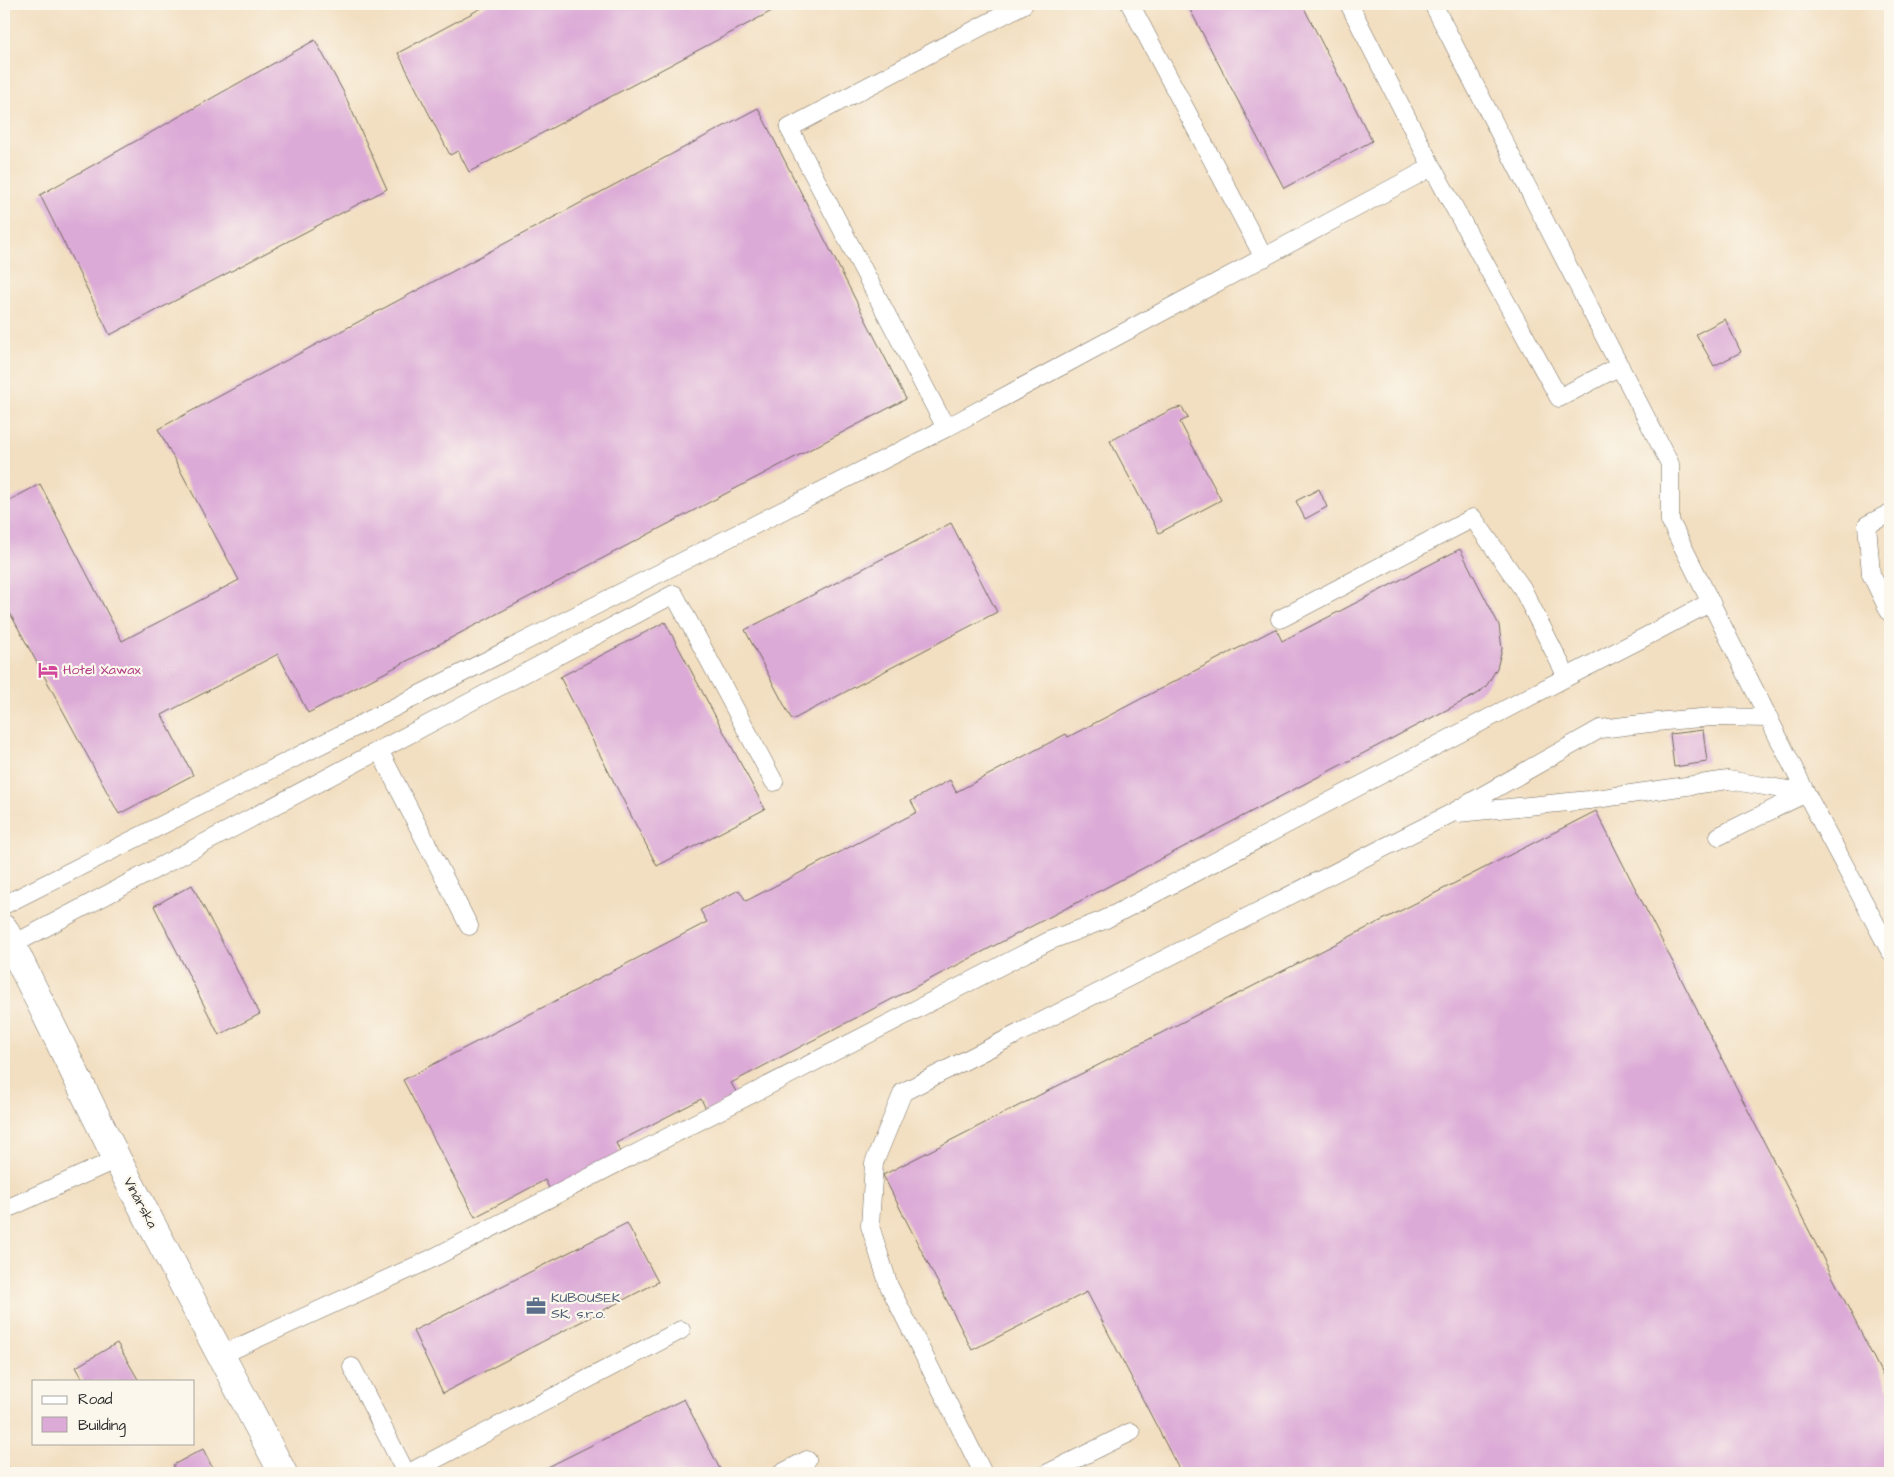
<svg xmlns="http://www.w3.org/2000/svg" width="1894" height="1477" viewBox="0 0 1894 1477" font-family="'Architects Daughter',sans-serif">
	<style>
		.building { fill: #dcaad7 }
		.lines { fill: none; stroke-linecap: round; stroke-linejoin: round }
		.lane-casing { stroke: #716a5f; stroke-width: 19 }
		.street-casing { stroke: #716a5f; stroke-width: 29 }
		.lane { stroke: #fff; stroke-width: 18 }
		.street { stroke: #fff; stroke-width: 28 }
		.labels { text-anchor: middle; dominant-baseline: central; stroke-width: 4.5; stroke-linejoin: round; paint-order: stroke }
		.hotel-label { font-size: 14px; fill: #b23c85; stroke: #fbf7ec; text-anchor: start }
		.street-label { font-size: 14px; fill: #2b2b2b; stroke: #fbf7ec }
		.service-label { font-size: 14px; fill: #4e5e75; stroke: #fbf7ec; text-anchor: start }
	</style>
	<rect width="100%" height="100%" fill="#fbf7ec"/>
	<filter id="ink" filterUnits="userSpaceOnUse"><feTurbulence type="fractalNoise" baseFrequency=".02" numOctaves="2"/><feDisplacementMap in="SourceGraphic" scale="10" xChannelSelector="R" yChannelSelector="G"/><feConvolveMatrix kernelMatrix="1 2 1 2 8 2 1 2 1" color-interpolation-filters="sRGB"/></filter>
	<filter id="wash" filterUnits="userSpaceOnUse"><feTurbulence type="fractalNoise" baseFrequency=".0096" numOctaves="4" result="noise"/><feDisplacementMap in="SourceGraphic" scale="20" xChannelSelector="R" yChannelSelector="G"/><feGaussianBlur stdDeviation="1.12" result="paint"/><feColorMatrix in="noise" values="0 0 0 0 0 0 0 0 0 0 0 0 0 0 0 0 0 1.4 0 .05"/><feComposite in="paint" operator="in"/></filter>
	<g filter="url(#wash)">
		<rect width="100%" height="100%" fill="#f2dec0"/>
		<g id="blocks">
			<path class="building" d="M489 4H785L469 172 458 151 450 155 398 53Z
				M1187 4H1302L1372 141 1284 188Z
				M315 40 343 91 387 189 110 335 40 195Z
				M758 108 906 399 308 713 278 654 162 715 193 775 119 814 4 602V503L40 484 122 641 239 580 158 429Z
				M1725 319 1741 352 1714 366 1696 334Z
				M1182 407 1188 418 1180 422 1221 500 1159 533 1110 441 1173 409Z
				M1319 489 1327 507 1305 519 1296 501Z
				M951 523 997 612 792 720 745 630Z
				M1460 549 1499 625 1502 649 1497 668 1487 685 1479 693 731 1083 738 1095 707 1111 701 1099 616 1143 622 1156 551 1192 545 1180 475 1217 403 1080 707 922 700 910 739 890 746 901 917 812 911 801 950 780 956 792 1066 734 1068 737 1273 630 1276 629 1282 641Z
				M665 622 765 809 657 866 560 677Z
				M1703 730 1707 762 1674 767 1670 734Z
				M1596 811 1890 1390V1473H1181L1087 1292 972 1350 883 1175Z
				M192 885 260 1014 219 1035 154 906Z
				M627 1223 658 1282 443 1393 413 1331Z
				M117 1343 139 1381H84L76 1367Z
				M684 1399 722 1473H536Z
				M203 1449 215 1473H177L173 1465Z
				M4 1457 11 1473H4Z"/>
		</g>
	</g>
	<g filter="url(#ink)">
		<use href="#blocks" fill-opacity="0" stroke="#716a5f" stroke-width="1"/>
		<g class="lines">
			<defs>
				<path id="lane" d="M1130 4 1264 258
					M1349 4 1432 167 1559 398 1620 366
					M1433 4 1670 464V521L1806 793 1890 951
					M946 428 789 128 1024 4
					M1890 513 1867 525 1871 574 1890 613
					M1280 619 1473 518 1522 588 1567 677
					M379 750 469 926
					M1458 813 1589 800 1728 780 1806 793
					M1719 836 1806 793
					M4 905 946 428 1432 167
					M12 945 674 594 774 782
					M4 1210 117 1159
					M221 1355 429 1260 1051 940 1104 920 1567 677 1645 637 1711 602
					M352 1367 406 1473
					M409 1473 681 1330
					M782 1473 807 1460
					M983 1473 889 1286 870 1226 874 1163 903 1092 1450 814 1600 729 1666 721 1712 717 1769 718
					M1048 1473 1131 1432"/>
				<path id="street" d="M4 929 117 1159 283 1473"/>
			</defs>
			<use href="#lane" class="lane-casing"/>
			<use href="#street" class="street-casing"/>
			<use href="#lane" class="lane"/>
			<use href="#street" class="street"/>
		</g>
	</g>
	<defs>
		<symbol id="hotel-bare" viewBox="-9 -9 18 18"><path d="M-6-4.5h1.5V1H6V5H4.5V3h-9V5H-6ZM-4 0a1.8 1.8 0 1 1 3.6 0ZM.5 0V-2.5h3Q6-2.5 6 0Z" fill="#d1479c" stroke="#fbf7ec" stroke-width="2.5" paint-order="stroke"/></symbol>
		<symbol id="office-bare" viewBox="-9 -9 18 18"><path d="M-6-3h4V-5.5h4V-3h4V5H-6ZM-1-4.5V-3h2v-1.5ZM-6 0V1H6V0Z" fill="#5c6f8a" stroke="#fbf7ec" stroke-width="2.5" paint-order="stroke"/></symbol>
	</defs>
	<g fill-rule="evenodd">
		<use href="#hotel-bare" x="34" y="656" width="28" height="28"/>
		<use href="#office-bare" x="522" y="1292" width="28" height="28"/>
	</g>
	<g class="labels">
		<g class="hotel-label">
			<text x="63" y="670">Hotel Xawax</text>
		</g>
		<g class="street-label">
			<text transform="translate(140 1203) rotate(62)">Vinárska</text>
		</g>
		<g class="service-label">
			<text x="551" y="1298">KUBOUŠEK<tspan x="551" dy="16">SK, s.r.o.</tspan></text>
		</g>
	</g>
	<rect width="1894" height="1477" fill="none" stroke="#fbf7ec" stroke-width="20"/>
	<rect x="32" y="1380" width="162" height="65" fill="#fbf7ec" stroke="#a8a59f"/>
	<rect x="42" y="1396" width="25" height="8" fill="#ffffff" stroke="#a8a59f"/>
	<text x="78" y="1404" font-size="15" fill="#2b2b2b">Road</text>
	<rect x="42" y="1417" width="25" height="15" fill="#dcaad7" stroke="#a8a59f"/>
	<text x="78" y="1430" font-size="15" fill="#2b2b2b">Building</text>
</svg>
